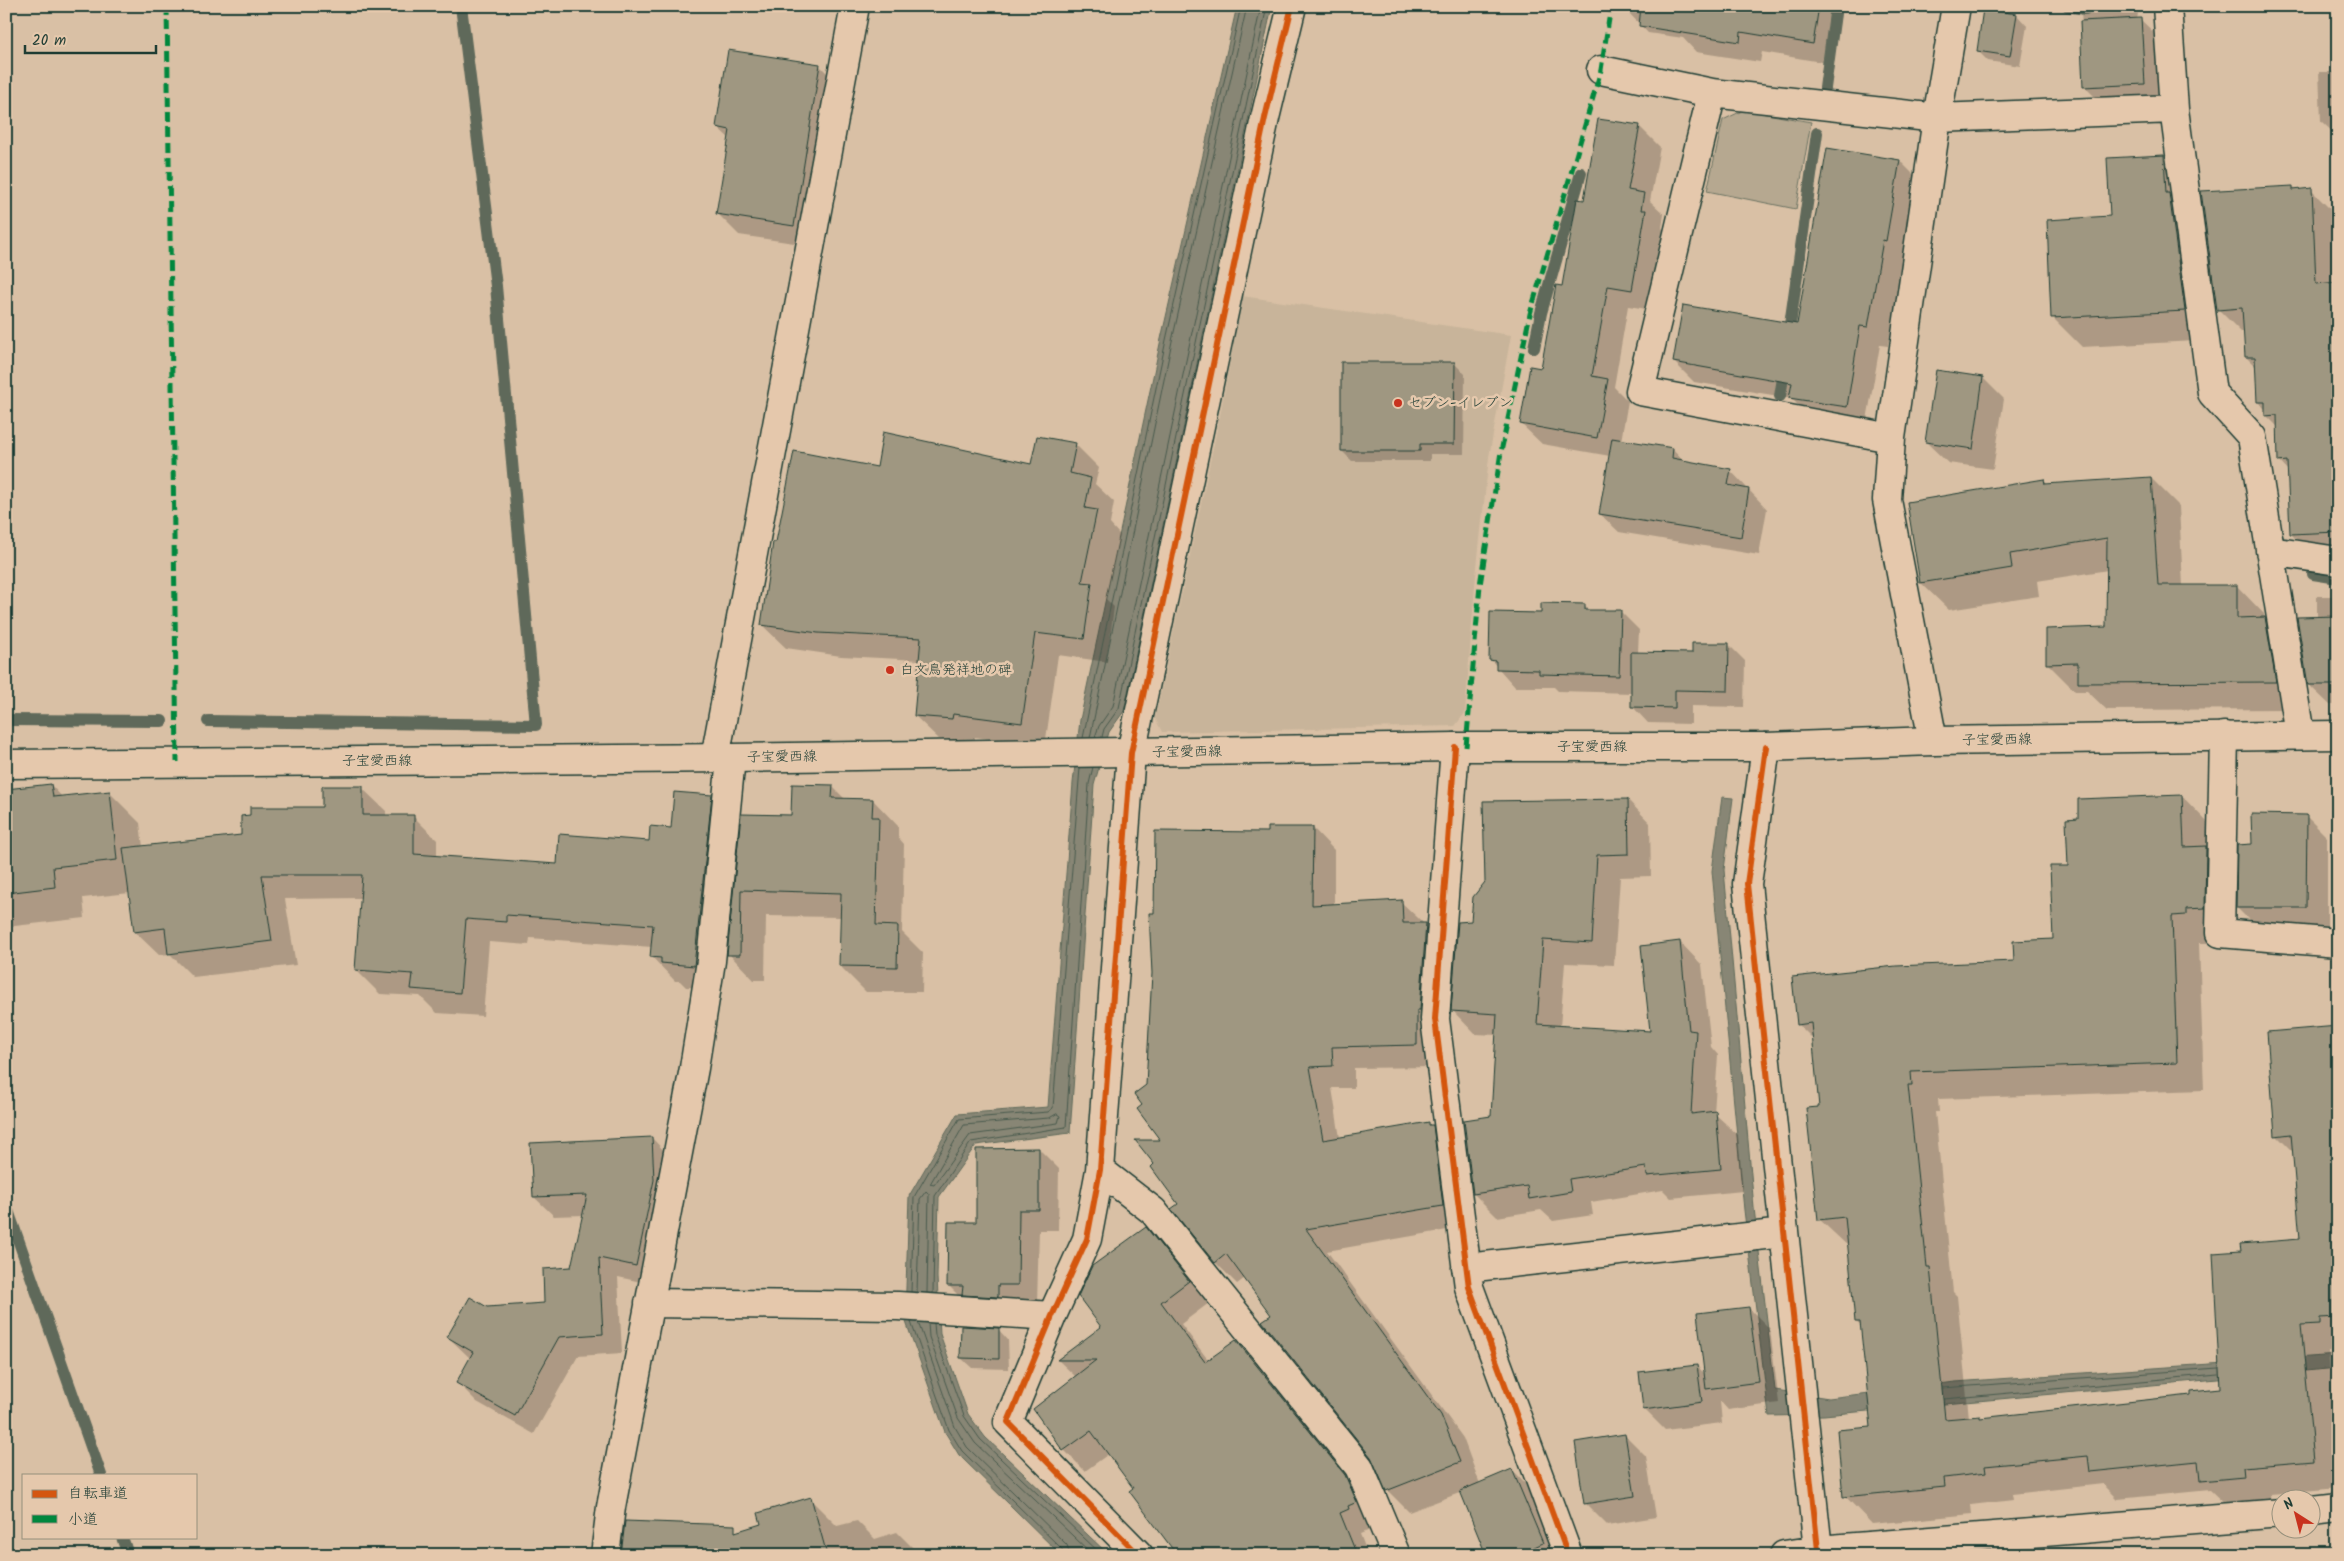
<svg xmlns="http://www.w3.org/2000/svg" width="2344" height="1561" viewBox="0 0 2344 1561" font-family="Kalam,'Klee One',sans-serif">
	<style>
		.built { fill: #c8b49a }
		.green { fill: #b6a890; stroke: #6a7262 }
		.water { fill: #888674; stroke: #5e695a }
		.shadow { fill: #0003 }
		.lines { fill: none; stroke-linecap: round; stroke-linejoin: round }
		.shore { stroke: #495a4e; stroke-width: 1 }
		.stream { stroke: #5e695a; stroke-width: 12 }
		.building { fill: #9f9781; stroke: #1f3d34 }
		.minor-casing { stroke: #1f3d34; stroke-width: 31 }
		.major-casing { stroke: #1f3d34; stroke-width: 31 }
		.minor { stroke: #e5c8ac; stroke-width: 28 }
		.major { stroke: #e5c8ac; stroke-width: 28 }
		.quiet { stroke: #00873e; stroke-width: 5; stroke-dasharray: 10 5; stroke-linecap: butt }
		.cycleway-casing { stroke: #e5c8ac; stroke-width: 9 }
		.cycleway { stroke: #d45610; stroke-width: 6 }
		.poi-dot { fill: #c8321e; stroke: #e5c8ac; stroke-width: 2 }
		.labels { text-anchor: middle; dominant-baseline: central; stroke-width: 5; stroke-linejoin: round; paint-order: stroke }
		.poi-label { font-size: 14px; fill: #1f3d34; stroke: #e5c8ac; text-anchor: start }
		.street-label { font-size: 14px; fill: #1f3d34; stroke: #e5c8ac }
	</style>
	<rect width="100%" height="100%" fill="#d9c0a5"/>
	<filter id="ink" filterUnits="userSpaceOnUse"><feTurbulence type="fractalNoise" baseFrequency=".02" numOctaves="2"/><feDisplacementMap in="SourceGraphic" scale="10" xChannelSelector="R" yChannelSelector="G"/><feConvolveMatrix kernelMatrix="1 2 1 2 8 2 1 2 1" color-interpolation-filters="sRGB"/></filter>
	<g filter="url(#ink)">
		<path class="built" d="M1242 296 1511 335 1489 457 1475 585 1465 713 1455 726 1162 732 1155 718 1220 415Z"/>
		<path class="green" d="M1744 110 1811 122 1796 209 1707 191 1723 120Z"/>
		<path class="water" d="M1237 6H1272L1124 711 1109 732 1094 785 1070 1133 976 1145 939 1197 937 1277 940 1334 968 1414 985 1437 1109 1555H1061L959 1455 945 1432 905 1319 909 1196 957 1114 1048 1107 1073 783 1080 720 1161 339Z
			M1722 797 1733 798 1724 870 1754 1208 1775 1390 1829 1398 1955 1382 2338 1355V1368L1824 1415 1769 1416 1744 1210 1712 871Z"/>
		<path class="shadow" d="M1629 6H1842L1833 64 1762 52 1760 62 1696 52 1683 38 1648 33 1628 12Z
			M2081 6H2139L2137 20H2141L2170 48 2173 112 2113 115 2084 86Z
			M1984 10 2017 15 2027 26 2020 66 1988 61 1978 51Z
			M819 65 841 87 815 246 739 235 718 214 730 139 717 127Z
			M2319 72H2338V137L2321 121Z
			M1599 120 1640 127 1660 147 1650 201 1664 214 1662 228 1666 232 1653 310 1628 306 1614 387 1628 401 1621 441 1673 449 1685 462 1730 470 1767 509 1759 555 1619 532 1600 514 1610 456 1542 444 1521 424 1542 369 1563 288 1585 202Z
			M1828 149 1900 161 1920 181 1906 260H1903L1888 346 1880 345 1866 426 1810 417 1791 398 1694 382 1674 362 1798 326Z
			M2163 156 2193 186 2214 340 2082 347 2053 318 2112 217Z
			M2293 187 2296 191 2311 190 2334 213 2338 283V556L2314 557 2291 534 2288 471 2279 461 2278 427 2266 415V410L2258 402 2256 367 2246 357 2245 332H2241L2218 309Z
			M1454 363 1465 374 1464 454H1430V461H1352L1342 451Z
			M1983 378 2004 399 1993 469 1948 463 1926 442Z
			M1038 437 1076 445 1099 468 1095 484 1114 502 1110 524 1120 535 1106 599 1114 607 1107 662 1058 655 1045 746 975 737V742L939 739 915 716 920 660 841 656 786 648 762 625 777 544 878 468 1032 466Z
			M2151 478 2179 506 2183 586H2237L2264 614V618L2292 646 2303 709 2107 710 2087 691H2075L2047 663 2108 628V570L2037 581 2039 596 1949 610 1921 583 2044 481 2048 485Z
			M2317 596H2338V705H2330L2309 685 2317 617Z
			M1584 606 1590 611 1621 612 1639 630 1638 653 1693 654 1728 644 1745 661 1744 707 1691 706V724L1648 723 1632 706V693L1558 691 1554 687H1515L1491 660 1542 614Z
			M51 785 63 798 109 792 140 823 143 847 242 836 324 808 362 788 386 811V816H413L437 840V857L558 866 650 842 672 829 711 796 735 820 718 989 686 987 680 981H675L652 957V947L530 938 529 945 489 942 483 1016 437 1013 420 996 380 994 356 970 362 898 285 899 296 965 193 977 170 954 159 955 135 932 130 893 83 898 85 918 6 927V803Z
			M832 786 846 800H873L898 826V837L904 844 902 932 923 953 922 992H866L840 966 841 917 766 916 765 980H754L729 954 742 815 792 816Z
			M2182 796 2209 824 2213 943H2199L2204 1090 1938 1099 1939 1112H1935L1953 1292 1957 1296 1969 1418 1980 1417 1982 1419 2193 1396 2222 1389 2242 1253 2301 1240 2294 1153 2276 1135 2338 1027V1351L2328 1352 2338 1455V1488L2270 1494 2271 1504 2229 1508 2210 1490 2118 1499 2103 1484 2012 1494 2013 1500 1971 1505 1972 1514 1872 1524 1845 1496 1872 1428 1862 1327 1856 1322 1849 1247 1819 1219 1820 1108 1814 1040 1798 1024 2015 962 2055 940 2069 867Z
			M1628 800 1650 823 1651 876 1620 877 1614 965 1565 963 1560 1027 1651 1032 1680 942 1702 965 1711 1047 1718 1055 1714 1113 1738 1135 1743 1191 1671 1198 1663 1190 1591 1202 1593 1215 1553 1221 1541 1210 1497 1217 1474 1194 1465 1121 1493 1117 1497 1035 1475 1034 1453 1011 1472 922Z
			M2306 816 2327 837V929H2258L2237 908 2253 845Z
			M1313 828 1334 850V905L1401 902 1448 946 1439 1067 1354 1068V1088H1332L1340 1138 1428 1123 1454 1148 1464 1227 1327 1251 1463 1438 1480 1484 1512 1470 1531 1490 1557 1555H1488L1462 1492 1409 1512 1387 1490 1372 1457 1245 1278 1237 1284 1215 1262 1180 1204 1162 1142 1144 1106 1147 1086 1155 914Z
			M652 1138 671 1158 655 1285 618 1277 622 1353 578 1356 534 1434 477 1402 457 1382 471 1359 448 1337 486 1308 545 1304 572 1269 584 1215 554 1216 534 1197Z
			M1039 1149 1059 1169 1058 1230H1039L1037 1305H968L948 1285Z
			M1146 1229 1167 1250 1209 1303 1181 1324 1209 1361 1236 1341 1257 1362 1366 1497 1377 1523 1368 1527 1370 1530 1360 1534 1368 1555H1178L1110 1453 1085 1471 1064 1450 1035 1409 1076 1377 1058 1360 1103 1327Z
			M1749 1308 1770 1329 1779 1403 1728 1410 1720 1401 1722 1423 1665 1430 1644 1409 1697 1366 1706 1375Z
			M998 1329 1008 1340 1009 1369 972 1368 961 1358Z
			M1625 1435 1646 1456 1656 1517 1607 1525 1586 1504Z
			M810 1499 837 1526 857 1521 875 1539 897 1532 920 1555H622L692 1546 762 1525Z
			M523 1550 529 1555H503Z
			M461 1552 463 1555H452Z"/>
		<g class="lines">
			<path class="shore" d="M1095 737 1099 726 1113 706 1261 6
				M1102 737 1104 729 1119 708 1267 6
				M1083 738 1166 340 1241 6
				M1090 738 1172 341 1247 6
				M1057 1114 1060 1116 1058 1123 970 1135 934 1185 930 1184 964 1125 1049 1118Z
				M911 1292 914 1197 959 1119 1048 1112 1053 1108 1080 768
				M917 1292 920 1199 926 1191 929 1194 927 1293
				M933 1293 935 1196 971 1142 1066 1127 1089 784 1093 767
				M911 1322 949 1430 962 1451 1062 1549 1064 1555
				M918 1322 955 1427 967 1447 1067 1545 1070 1555
				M928 1323 929 1337 958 1418 975 1443 1093 1555
				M934 1323 935 1335 964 1416 980 1439 1102 1555
				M1943 1388 2218 1368
				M1944 1399 2218 1374"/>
			<path class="stream" d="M2068 6 2085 9
				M1825 88 1836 6
				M1788 339 1817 133
				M1534 348 1541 313 1581 173
				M1780 396 1785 366
				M2313 574 2338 578
				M6 720 162 721
				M208 721 536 725 496 286 461 6
				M6 1205 101 1475
				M122 1537 128 1555"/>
		</g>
		<path class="building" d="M1641 6H1819L1813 44 1741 32 1740 42 1639 26Z
			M1983 9 2017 14 2010 56 1977 51Z
			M2141 18 2145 84 2083 87 2080 21Z
			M728 50 820 64 794 226 716 214 730 130 716 127Z
			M1598 119 1640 125 1628 190 1644 193 1641 210H1646L1632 290 1608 286 1592 376 1608 379 1597 438 1520 424 1530 366 1541 368 1556 285 1562 286 1577 199 1584 200Z
			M1827 148 1900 160 1886 241 1883 240 1868 327 1860 326 1847 407 1789 398 1792 383 1673 362 1683 305 1797 324Z
			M2164 155 2166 193H2169L2185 311 2051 318 2047 220 2110 216 2107 158Z
			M2293 186V190L2312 188 2316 284 2338 282V325L2334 326 2338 391V532L2290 534 2287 461 2278 462 2277 415 2265 416V402H2257L2255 357H2245L2242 308 2217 310 2201 191Z
			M1341 362H1455L1454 444H1420V451H1341Z
			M1936 370 1983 377 1973 449 1925 442Z
			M883 432 1031 464 1037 436 1076 443 1070 473 1091 478 1085 508 1097 510 1082 582 1092 583 1084 639 1035 633 1022 723 953 714 952 719 914 716 921 638 818 633 761 625 773 542H776L794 451 877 467Z
			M1612 438 1673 448 1672 458 1731 469 1728 485 1749 489 1741 537 1599 514Z
			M2151 477 2158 585H2237V618L2265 617 2276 682 2078 683V663L2046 664V629L2106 627 2107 538 2010 554 2012 568 1920 583 1907 502 2044 479 2045 484Z
			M1541 603 1585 604V610H1621L1619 676 1539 674V670L1496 669V661L1489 660 1490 612 1541 613Z
			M2338 616V685H2308L2297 617Z
			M1692 643H1729L1728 691 1675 690V708L1631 707V652L1692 653Z
			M51 784 53 797 110 791 117 860 53 867 55 887 6 893V789Z
			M792 784 833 785 832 798 873 799 872 817H879L876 925 898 926 897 967 839 966 841 893 741 890 740 955H727L741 814 791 815Z
			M322 786H363V815H414V854L557 864 559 834 649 841 650 826 671 828 674 792 712 795 694 966 661 963V958L650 957 653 925 506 915V922L466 919 460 993 411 989 413 974 355 970 362 875H262L272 941 168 954 165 928 134 932 123 848 241 835V816L250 815V807H322Z
			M2182 795 2184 847 2206 846 2205 908 2186 909V915L2172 916 2177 1063 1911 1072 1912 1085H1908L1927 1267H1930L1945 1419 1980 1416V1418L2191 1395V1391L2220 1388 2213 1253 2241 1251 2240 1244 2300 1239 2291 1134 2275 1136 2267 1032 2338 1026V1317L2320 1318V1324L2301 1325 2314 1461 2243 1467 2244 1477 2200 1481 2198 1461 2090 1472 2088 1456 1985 1466 1986 1473 1944 1478 1945 1487 1843 1497 1837 1430 1871 1427 1860 1322H1855L1845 1217 1818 1220 1806 1108 1819 1107 1811 1023 1797 1025 1792 977 1896 966 2014 961 2013 941 2053 939 2050 866H2068L2066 819 2078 818V799Z
			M1628 799 1629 854 1597 855 1592 943 1543 940 1537 1024 1650 1031 1641 946 1680 941 1689 1030 1696 1031 1691 1114 1716 1111 1721 1169 1647 1176 1646 1167 1569 1179 1571 1192 1529 1199 1527 1186 1473 1194 1464 1120 1491 1116 1497 1014 1451 1011 1458 922 1471 921 1473 897 1485 882 1483 801Z
			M2251 814 2307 815 2306 908H2236L2237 845 2252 844Z
			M1268 827H1313L1312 905 1402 900 1403 923H1426L1420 1010H1417V1045L1332 1047 1333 1066 1310 1067 1323 1140 1429 1122V1125H1433L1443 1206 1306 1229 1441 1415 1460 1462 1386 1491 1371 1457 1262 1321 1271 1315 1226 1254 1215 1263 1171 1209 1178 1204 1151 1167 1154 1164 1135 1140H1160L1137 1109 1142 1105 1134 1094 1146 1085 1152 973 1149 913H1154L1155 831 1268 832Z
			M652 1137 654 1180 636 1266 599 1258 603 1334 559 1337 515 1416 456 1383 473 1352 447 1337 470 1297 487 1307 544 1303 543 1269 571 1267 587 1195 533 1197 530 1143Z
			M1039 1148V1210H1019L1018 1285H998V1297L962 1295 963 1286H947L948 1222H976V1149Z
			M1146 1227 1189 1281 1161 1302 1205 1362 1236 1340 1345 1475 1357 1502 1348 1506 1349 1509 1340 1513 1357 1555H1177L1129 1491 1133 1488 1091 1431 1063 1451 1033 1409 1096 1360H1057L1101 1327 1078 1296 1092 1266Z
			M1749 1307 1759 1382 1706 1389 1697 1313Z
			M961 1326 999 1328V1359L960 1358Z
			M1697 1365 1702 1402 1643 1410 1639 1372Z
			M1625 1434 1635 1496 1584 1504 1575 1442Z
			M1512 1469 1543 1543 1517 1555H1486L1460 1491Z
			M811 1497 827 1555H621L625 1521 735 1525V1532L761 1524 758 1513Z"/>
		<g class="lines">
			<defs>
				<path id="minor" d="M2167 6 2174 109 2212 393 2252 437 2300 735
					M1601 70 1712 93 1937 118 2174 109
					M1712 93 1640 391 1891 438
					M2270 551 2338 561
					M2224 736 2220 933 2338 943
					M1933 741 1887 500 1891 438 1937 118 1956 6
					M1455 747 1435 1019 1469 1287 1568 1555
					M1766 747 1747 884 1818 1550
					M715 758 855 6
					M1100 1170 1153 1211 1359 1467 1396 1555
					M1466 1268 1784 1233
					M649 1303 898 1306 1052 1316
					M2312 1511 2338 1508
					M605 1555 611 1507 694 1068 711 961 731 758
					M1139 1555 1008 1422 1052 1316 1087 1239 1100 1170 1131 753 1265 118 1292 6
					M1784 1555 1818 1550 2282 1513"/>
				<path id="major" d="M6 764 731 758 1455 747H1766L1933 741 2338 735"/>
			</defs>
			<use href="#minor" class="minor-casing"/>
			<use href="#major" class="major-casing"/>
			<use href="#minor" class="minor"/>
			<use href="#major" class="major"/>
			<path class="quiet" d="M167 6 177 762
				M1466 747 1480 585 1501 452 1530 314 1601 70 1611 6"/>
			<defs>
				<path id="cycleway" d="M1455 747 1435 1019 1469 1287 1568 1555
					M1766 747 1747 884 1818 1550
					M1139 1555 1008 1422 1052 1316 1087 1239 1100 1170 1131 753 1265 118 1292 6"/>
			</defs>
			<use href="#cycleway" class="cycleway-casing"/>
			<use href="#cycleway" class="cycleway"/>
		</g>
	</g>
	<g class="poi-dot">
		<circle cx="1398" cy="403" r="5"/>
		<circle cx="890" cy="670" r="5"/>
	</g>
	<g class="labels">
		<g class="poi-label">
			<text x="1408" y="403">セブン-イレブン</text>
			<text x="900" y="670">白文鳥発祥地の碑</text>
		</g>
		<g class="street-label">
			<text transform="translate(1997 740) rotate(-1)">子宝愛西線</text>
			<text x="1592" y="747">子宝愛西線</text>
			<text transform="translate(1187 752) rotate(-1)">子宝愛西線</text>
			<text transform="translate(782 757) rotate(-1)">子宝愛西線</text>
			<text x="377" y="761">子宝愛西線</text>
		</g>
	</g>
	<rect width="2344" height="1561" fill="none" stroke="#e5c8ac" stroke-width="25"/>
	<rect x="12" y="12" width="2319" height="1536" fill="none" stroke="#1f3d34" stroke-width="2" filter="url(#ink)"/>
	<rect x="22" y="1474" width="175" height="65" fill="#e5c8ac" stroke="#96907c"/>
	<rect x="32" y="1490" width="25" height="8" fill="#d45610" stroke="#96907c"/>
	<text x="68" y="1498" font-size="15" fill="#1f3d34">自転車道</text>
	<rect x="32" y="1515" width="25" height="8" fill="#00873e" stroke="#96907c"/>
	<text x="68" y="1524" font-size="15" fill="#1f3d34">小道</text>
	<g transform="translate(2296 1514) rotate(324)"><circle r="24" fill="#e5c8ac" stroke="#96907c"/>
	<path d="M0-4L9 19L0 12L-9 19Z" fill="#c8321e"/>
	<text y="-8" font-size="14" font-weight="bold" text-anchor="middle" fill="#1f3d34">N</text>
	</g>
	<path d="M25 45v8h131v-8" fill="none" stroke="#1f3d34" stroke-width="2.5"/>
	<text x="32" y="45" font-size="15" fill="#1f3d34" stroke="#e5c8ac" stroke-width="4" paint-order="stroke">20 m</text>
</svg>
